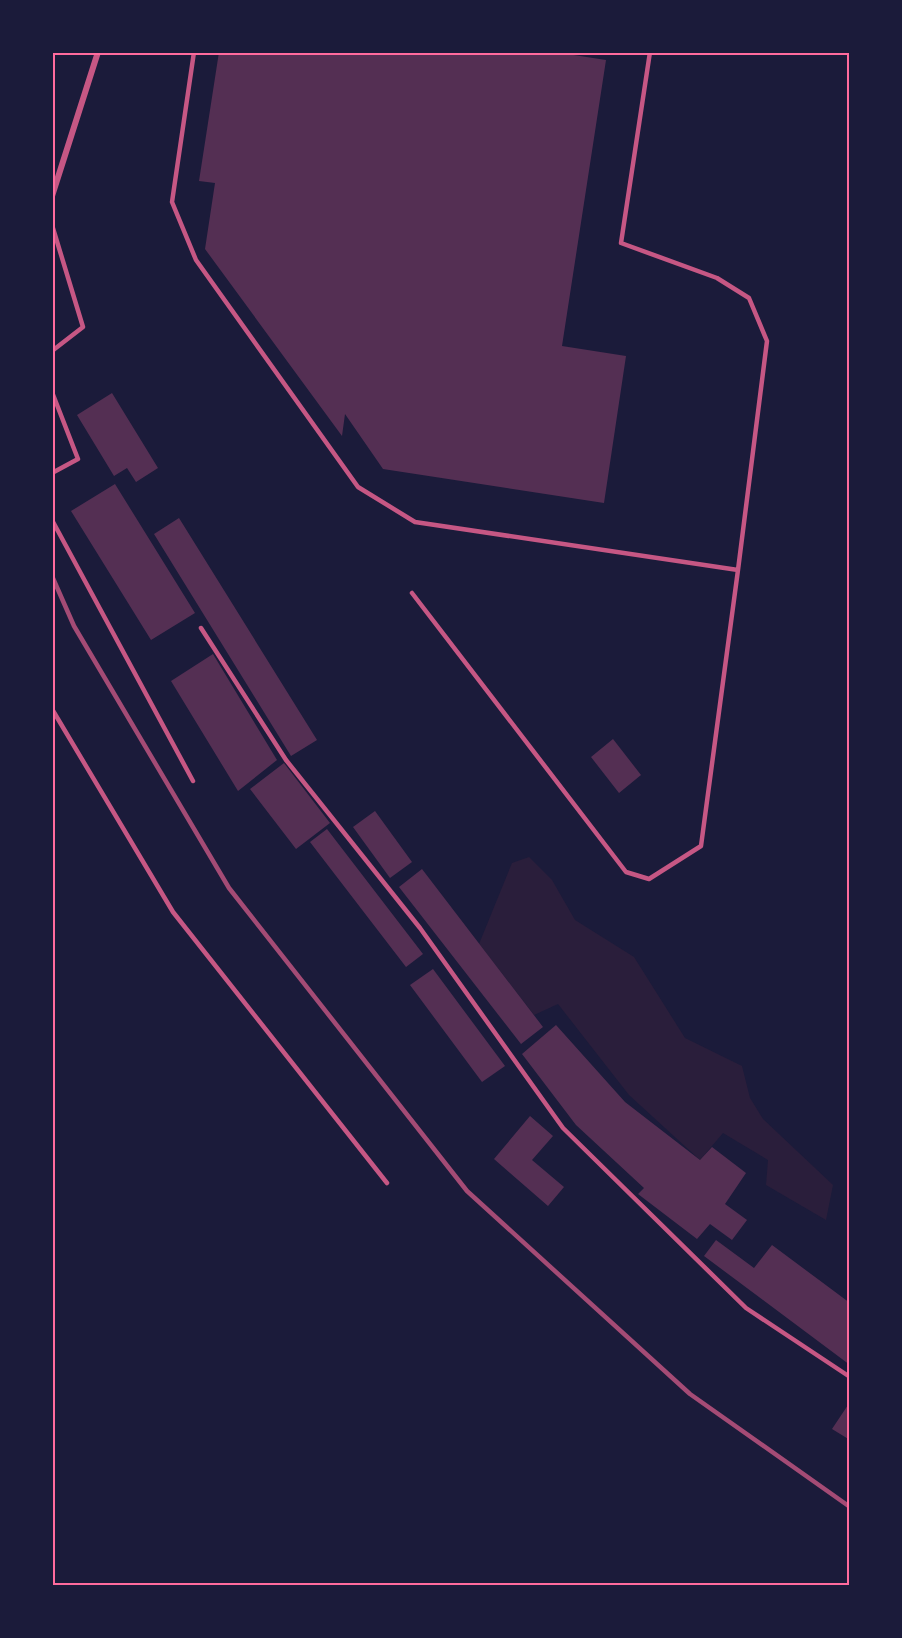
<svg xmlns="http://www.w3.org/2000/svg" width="902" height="1638" viewBox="0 0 902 1638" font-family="'Open Sans',sans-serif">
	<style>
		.green { fill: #2a1e3b }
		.building { fill: #542f53 }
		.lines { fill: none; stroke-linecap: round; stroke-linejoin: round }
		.service { stroke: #c65784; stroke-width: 4.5 }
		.minor { stroke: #c65784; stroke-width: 6 }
		.rail { stroke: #a44b75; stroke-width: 4.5 }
		.neatline { fill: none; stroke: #ff6b9d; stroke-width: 2 }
	</style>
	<rect width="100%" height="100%" fill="#1b1b3a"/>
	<path class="green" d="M529 857 552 880 575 920 634 957 685 1038 742 1066 750 1098 763 1119 833 1185 826 1220 766 1185 768 1160 723 1133 700 1160 629 1095 558 1004 534 1015 479 944 512 863Z"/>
	<path class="building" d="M219 52H554L606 60 562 346 626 356 604 503 383 469 345 414 342 436 205 249 215 183 199 181Z
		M112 393 158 468 136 482 127 468 114 476 77 415Z
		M115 484 195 613 151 640 71 511Z
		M179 518 317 740 291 756 154 534Z
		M213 654 277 760 238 791 171 681Z
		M613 739 641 775 619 793 591 757Z
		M284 763 330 823 296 849 250 789Z
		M375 811 412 862 390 878 353 827Z
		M327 829 423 954 406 967 310 842Z
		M422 869 543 1027 521 1044 399 887Z
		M433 969 505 1066 482 1082 410 985Z
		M556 1025 625 1102 700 1160 712 1147 746 1173 725 1204 747 1220 732 1240 710 1224 697 1239 638 1194 644 1188 576 1125 522 1054Z
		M530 1116 553 1136 532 1160 564 1187 548 1206 494 1159Z
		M716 1240 754 1268 772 1245 850 1303V1365L704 1256Z
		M850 1402V1440L832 1429Z"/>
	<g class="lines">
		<path class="service" d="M194 52 172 202 196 260 358 487 415 522 738 570 767 341 749 298 717 278 621 243 650 52
			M52 225 83 327 52 351
			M52 392 78 459 52 473
			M52 520 193 781
			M412 593 626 872 649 879 701 846 738 570
			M201 628 286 760 420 928 563 1128 746 1308 850 1377
			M52 709 173 912 387 1183"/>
		<path class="minor" d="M52 196 98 52"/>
		<path class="rail" d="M52 576 74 626 229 888 467 1191 690 1394 850 1507"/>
	</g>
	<rect width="902" height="1638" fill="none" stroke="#1b1b3a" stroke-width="108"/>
	<rect x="54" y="54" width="794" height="1530" class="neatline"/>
</svg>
